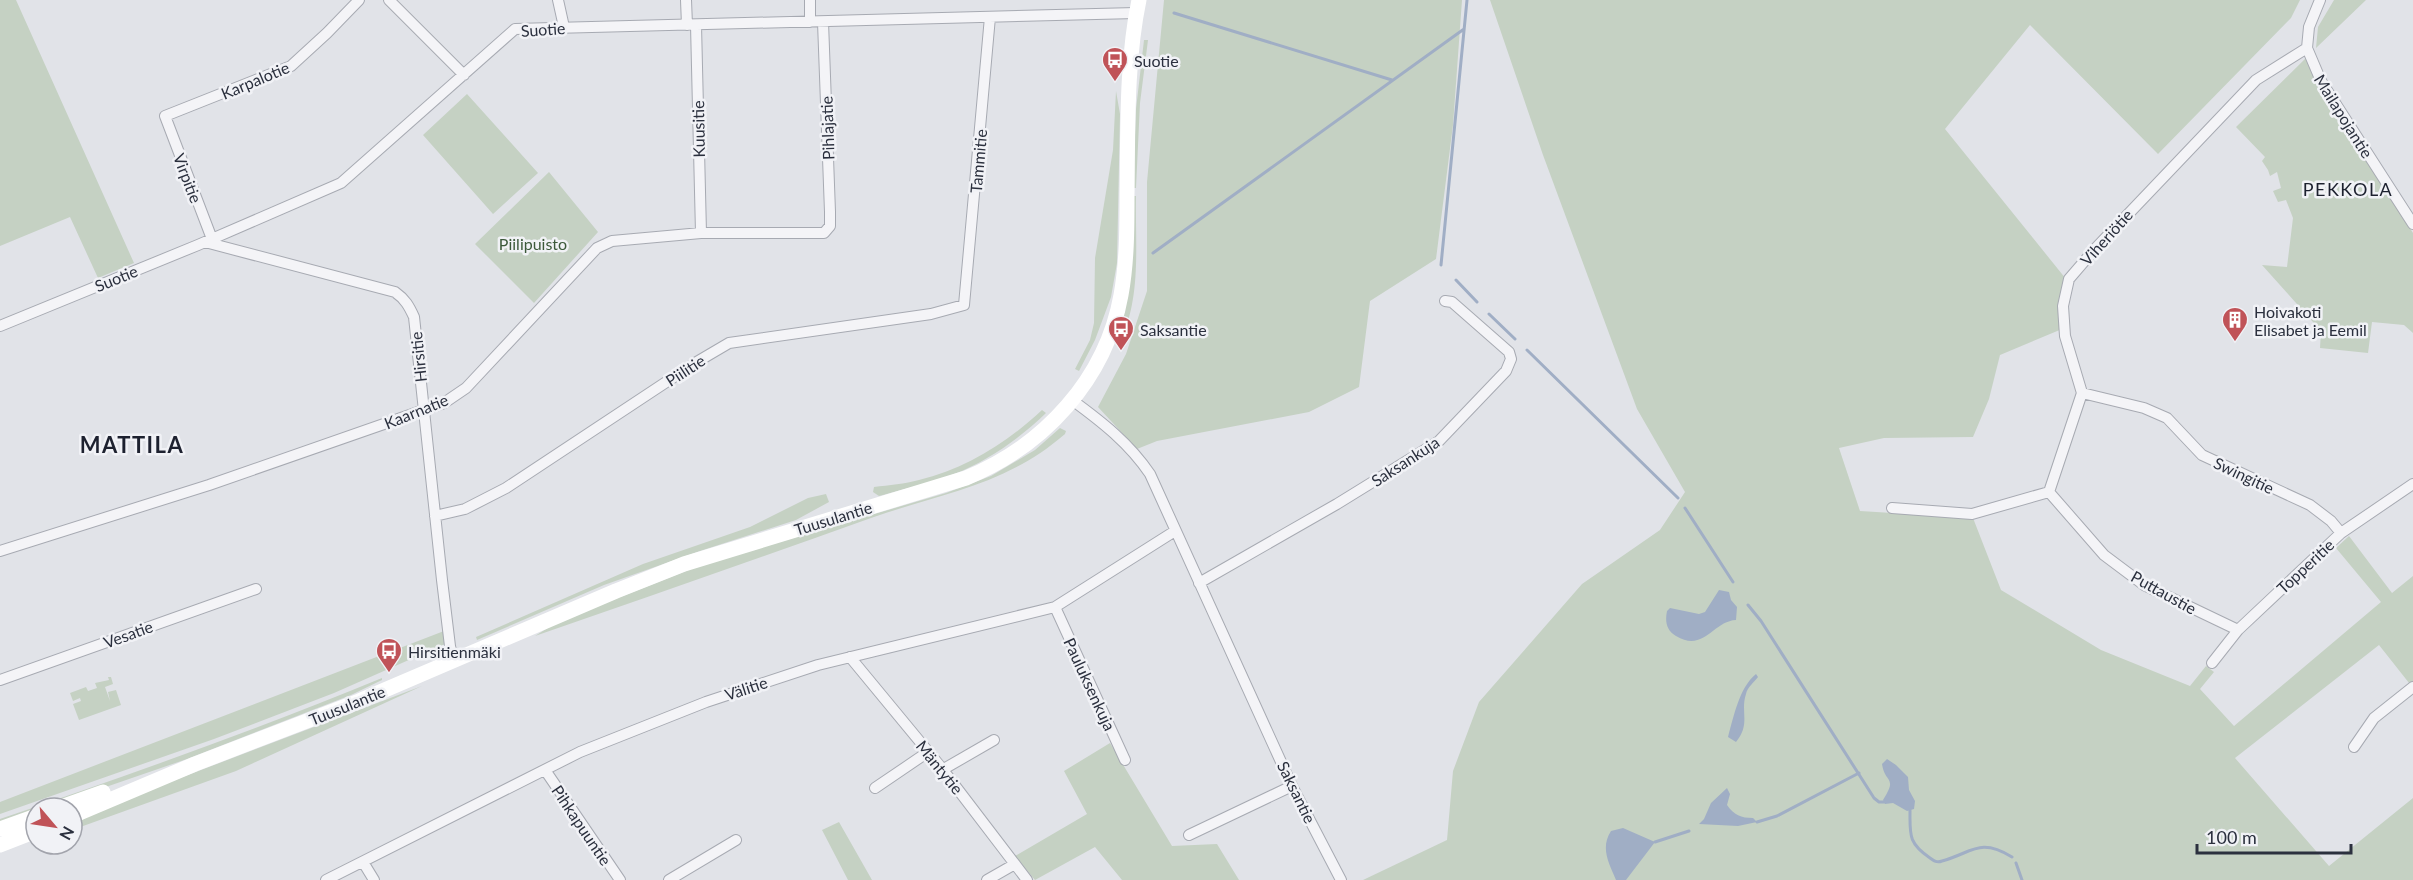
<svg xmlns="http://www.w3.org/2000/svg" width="2413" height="880" viewBox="0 0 2413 880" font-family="Lato,sans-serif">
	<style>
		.green { fill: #c5d1c3 }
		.water { fill: #a0aec5 }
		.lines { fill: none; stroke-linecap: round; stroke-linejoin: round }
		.stream { stroke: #a0aec5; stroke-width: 3 }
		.street-casing { stroke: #a7aab2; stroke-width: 12 }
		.street { stroke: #f4f4f7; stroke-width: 10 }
		.secondary { stroke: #fff; stroke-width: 15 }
		.labels { text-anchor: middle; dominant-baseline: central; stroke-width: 5; stroke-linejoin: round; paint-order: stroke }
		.street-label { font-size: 16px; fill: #2b303e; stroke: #f1f2f6 }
		.poi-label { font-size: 16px; fill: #2b303e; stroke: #f1f2f6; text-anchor: start }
		.park-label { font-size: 16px; fill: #3c593a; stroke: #f1f2f6 }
		.neighbourhood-label { font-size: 18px; letter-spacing: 1.5px; fill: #1d212f; stroke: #f1f2f6 }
		.district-label { font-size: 22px; font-weight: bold; letter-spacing: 1.5px; fill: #1d212f; stroke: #f1f2f6 }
	</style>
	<rect width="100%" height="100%" fill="#e1e3e8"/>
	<path class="green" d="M0 0H16L134 263 98 278 70 217 0 246Z
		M1164 0H1462L1453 125 1436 259 1370 301 1359 387 1309 412 1157 441 1137 449 1098 407 1126 354 1147 291V182Z
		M1490 0H2300L2291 18 2158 154 2030 25 1945 129 2066 279 2062 329 2000 355 1989 399 1973 437 1884 438 1839 448 1860 511 1973 518 2001 590 2101 650 2190 686 2206 666 2214 672 2200 689 2234 726 2381 602 2336 548 2349 536 2392 593 2413 576V688L2379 645 2235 758 2329 866 2413 798V880H1363L1447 840 1453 771 1479 702 1582 584 1660 530 1685 492 1637 409 1543 155Z
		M2334 0H2366L2316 48 2318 27Z
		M1144 40H1148L1140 103 1136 188H1133L1136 109Z
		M2307 57 2317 83 2413 233V333L2404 325 2372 322 2368 353 2320 348 2321 331 2262 265 2287 267 2293 218 2286 200 2278 202 2273 191 2281 188 2277 172 2270 176 2268 170 2262 161 2265 157 2236 127Z
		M1116 91 1120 114 1117 263 1111 297 1095 340 1079 371 1075 369 1090 340 1094 323 1095 258 1113 150Z
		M467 94 538 173 493 214 423 135Z
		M549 172 598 232 534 303 475 244Z
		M1133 196H1136C1135 243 1142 300 1119 343L1132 265Z
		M1042 410 1046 413C1020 438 988 461 954 474 931 483 907 488 883 495L879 496 873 492 874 487C889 485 905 484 919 480 966 469 1008 442 1042 410Z
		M1060 428 1066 431 1065 434C1005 486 942 493 871 518 759 558 647 597 535 636L557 622 704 564 946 493 991 476 1035 450Z
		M826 494 829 502 796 520 700 551 604 585 477 640 476 637 643 564 750 527 808 498Z
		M444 631 445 644 334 693 214 739 0 814V802Z
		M108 677H111L113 684 105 687 110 701 108 692 116 690 121 705 79 720 73 704 81 701 80 698 73 701 70 693 86 687 88 691 97 688 95 683 109 680Z
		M382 678V680L351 695 187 759 45 808H36V811L0 823V819C129 775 256 730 382 678Z
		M422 686 236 771 72 830V822L151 789Z
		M1110 743 1172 846 1217 844 1239 880H1122L1095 847 1035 880 1015 856 1087 814 1064 771Z
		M839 822 872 880H848L822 830Z"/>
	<path class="water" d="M1719 590 1729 592 1731 600 1737 607 1736 620C1713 621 1704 653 1676 636 1666 630 1665 621 1667 611L1670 608 1699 614 1705 612Z
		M1756 674 1758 677C1754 682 1747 688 1746 694 1740 712 1751 724 1736 742L1728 737C1734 716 1739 688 1756 674Z
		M1887 759 1896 765 1908 777 1909 790 1915 801 1914 809 1907 811 1893 803 1885 804 1883 800C1898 776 1885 784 1882 764Z
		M1727 788 1730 794 1727 805C1734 815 1741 818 1753 818L1757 822 1738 826 1699 824 1704 819 1711 803Z
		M1623 828 1655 842 1626 880H1616C1609 863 1600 848 1611 831Z"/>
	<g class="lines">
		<path class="stream" d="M1174 13 1392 80
			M1153 253 1464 29
			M1441 265 1467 0
			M1456 280 1477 302
			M1489 314 1515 339
			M1527 350 1678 498
			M1685 508 1733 582
			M1748 605 1761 621 1874 798 1879 802H1884
			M1910 810C1910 835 1908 843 1930 858 1934 861 1937 863 1942 861 1972 853 1979 837 2012 857
			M1757 822 1777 816 1859 773
			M1655 842 1689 831
			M2016 863 2022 880"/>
		<defs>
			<path id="street" d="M389 0 464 75
				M558 0 564 27
				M686 0 687 25
				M810 0V22
				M2320 0 2309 27 2307 48 2321 81 2413 224
				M696 25 701 233
				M212 239 165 116 291 66 327 33 359 0
				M205 242 395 292C405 299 409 306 414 317L442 580 450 646 453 660
				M0 326 198 245 341 183 515 29 1136 13
				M2082 393 2144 408 2167 418 2202 455 2310 505 2331 521 2341 533
				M1072 400C1102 422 1129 443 1150 474L1292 786 1341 880
				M2049 492 2082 393 2065 336 2063 306 2069 279 2094 250 2256 80 2307 48
				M2049 492 2104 555 2144 585 2238 630
				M1892 508 1972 514 2049 492
				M435 516 465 509 506 488 695 363 729 343 931 314 964 305 990 17
				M0 551 209 485 444 403 466 388 597 248 612 241 701 233H824L830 226V212L823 22
				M1199 583 1337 504 1439 441 1506 371 1511 359 1509 352 1452 302 1445 301
				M1055 607 1125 760
				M850 657 940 766 1027 880
				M2212 663 2238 630 2341 533 2413 484
				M0 680 256 589
				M2354 747 2374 718 2413 687
				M545 770 620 880
				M942 770 994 740
				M875 788 928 752
				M1189 835 1292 786
				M363 862 374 880
				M326 880 580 752 706 702 818 665 1055 607 1175 531
				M669 880 736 840
				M987 880 1015 864"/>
		</defs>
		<use href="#street" class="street-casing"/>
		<use href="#street" class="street"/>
		<path class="secondary" d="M58 808 103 792
			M72 816 195 764 359 701 616 591 684 564 966 478C1044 446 1106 379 1121 295 1127 262 1127 228 1127 195 1128 132 1126 62 1139 0
			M0 829 36 816
			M0 845 36 831"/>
	</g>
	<defs>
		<symbol id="bus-pin" viewBox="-11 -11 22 30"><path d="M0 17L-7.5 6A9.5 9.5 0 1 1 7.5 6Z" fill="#c05358" stroke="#f1f2f6"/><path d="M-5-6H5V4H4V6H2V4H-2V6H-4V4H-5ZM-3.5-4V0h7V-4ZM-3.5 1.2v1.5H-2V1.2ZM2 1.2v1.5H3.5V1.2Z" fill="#fff"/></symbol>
		<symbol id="building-pin" viewBox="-11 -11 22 30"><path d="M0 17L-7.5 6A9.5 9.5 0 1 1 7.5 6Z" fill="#c05358" stroke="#f1f2f6"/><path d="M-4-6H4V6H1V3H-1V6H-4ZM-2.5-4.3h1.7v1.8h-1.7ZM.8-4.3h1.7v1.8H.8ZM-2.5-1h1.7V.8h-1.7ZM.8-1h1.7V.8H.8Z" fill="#fff"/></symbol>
	</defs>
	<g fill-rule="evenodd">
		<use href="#bus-pin" x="1100" y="45" width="30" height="40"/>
		<use href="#building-pin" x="2220" y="305" width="30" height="40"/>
		<use href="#bus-pin" x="1106" y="314" width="30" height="40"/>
		<use href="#bus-pin" x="374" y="636" width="30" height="40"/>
	</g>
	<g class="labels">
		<g class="street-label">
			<text transform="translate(543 29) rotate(-4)">Suotie</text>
			<text transform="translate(255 80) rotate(-23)">Karpalotie</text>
			<text transform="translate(2344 116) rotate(58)">Mailapojantie</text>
			<text transform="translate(827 128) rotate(-92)">Pihlajatie</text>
			<text transform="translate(698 129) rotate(-91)">Kuusitie</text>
			<text transform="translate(978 161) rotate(-85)">Tammitie</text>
			<text transform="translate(188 178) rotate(69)">Virpitie</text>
			<text transform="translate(2106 237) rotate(-48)">Viheriötie</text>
			<text transform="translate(116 278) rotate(-22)">Suotie</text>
			<text transform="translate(418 357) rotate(-96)">Hirsitie</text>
			<text transform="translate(685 370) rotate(-33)">Piilitie</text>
			<text transform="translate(416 411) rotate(-22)">Kaarnatie</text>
			<text transform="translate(1405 461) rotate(-33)">Saksankuja</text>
			<text transform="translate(2244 475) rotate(25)">Swingitie</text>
			<text transform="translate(833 518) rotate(-17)">Tuusulantie</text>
			<text transform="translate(2305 566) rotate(-43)">Topperitie</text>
			<text transform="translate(2164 592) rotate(29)">Puttaustie</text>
			<text transform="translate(128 634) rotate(-20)">Vesatie</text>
			<text transform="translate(1090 684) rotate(65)">Pauluksenkuja</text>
			<text transform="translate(746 688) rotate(-18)">Välitie</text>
			<text transform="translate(347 705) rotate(-22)">Tuusulantie</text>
			<text transform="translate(940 767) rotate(51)">Mäntytie</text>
			<text transform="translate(1297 792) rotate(64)">Saksantie</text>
			<text transform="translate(582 825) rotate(56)">Pihkapuuntie</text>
		</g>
		<g class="poi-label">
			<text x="1134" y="60">Suotie</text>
			<text x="2254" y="311">Hoivakoti<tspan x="2254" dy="18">Elisabet ja Eemil</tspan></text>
			<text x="1140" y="329">Saksantie</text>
			<text x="408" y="651">Hirsitienmäki</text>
		</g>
		<g class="park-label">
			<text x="533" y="243">Piilipuisto</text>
		</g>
		<g class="neighbourhood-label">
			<text x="2348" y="189">PEKKOLA</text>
		</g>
		<g class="district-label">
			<text x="132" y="444">MATTILA</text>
		</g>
	</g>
	<g transform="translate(54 826) rotate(119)"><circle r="28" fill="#f1f2f6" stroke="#a2a4ac" stroke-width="1.5"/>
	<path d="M0-4.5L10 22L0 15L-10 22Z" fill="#c05358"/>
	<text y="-9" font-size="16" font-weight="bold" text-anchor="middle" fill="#2b303e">N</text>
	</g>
	<path d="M2197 844v9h154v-9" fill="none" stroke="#2b303e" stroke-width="3"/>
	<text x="2206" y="844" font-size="18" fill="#2b303e" stroke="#f1f2f6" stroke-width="4.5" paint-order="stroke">100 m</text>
</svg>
